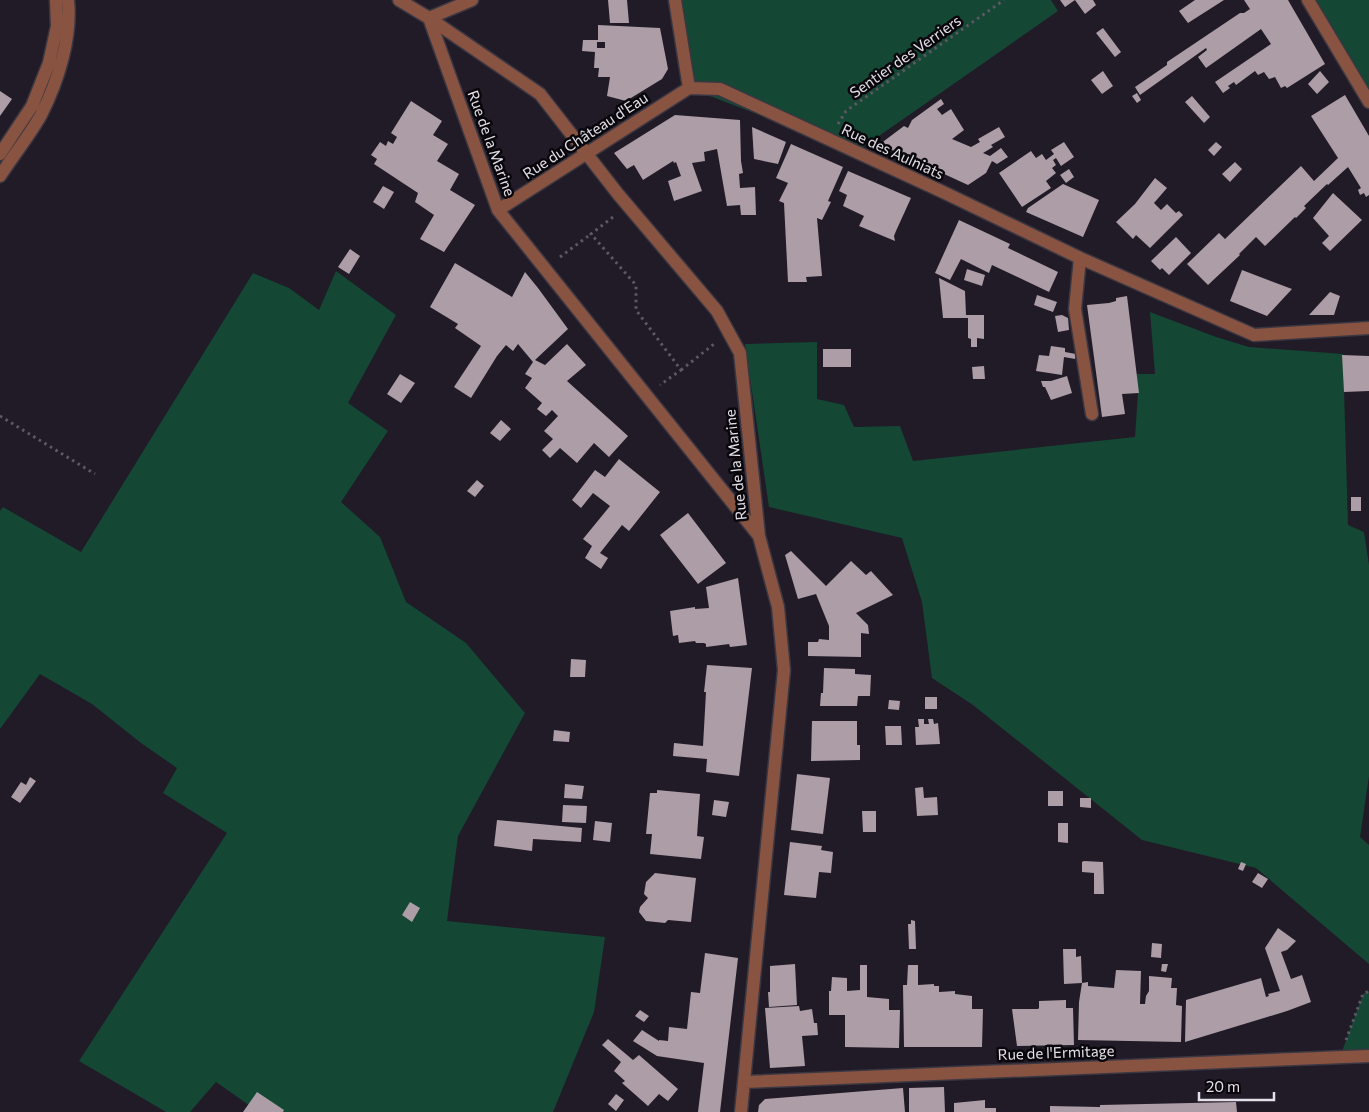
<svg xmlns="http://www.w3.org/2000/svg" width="1369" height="1112" viewBox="0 0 1369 1112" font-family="Commissioner,sans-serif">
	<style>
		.green { fill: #144734 }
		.building { fill: #ad9da7; fill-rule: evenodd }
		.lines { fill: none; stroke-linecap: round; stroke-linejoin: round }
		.service-casing { stroke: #3b3742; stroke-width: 15 }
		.minor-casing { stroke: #3b3742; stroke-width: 15 }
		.path { stroke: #5d5964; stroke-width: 3; stroke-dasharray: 2.5 4; stroke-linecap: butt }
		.service { stroke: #895341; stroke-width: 12 }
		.minor { stroke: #895341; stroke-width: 12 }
		.labels { text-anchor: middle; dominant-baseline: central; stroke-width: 5; stroke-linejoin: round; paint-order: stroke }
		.street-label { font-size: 15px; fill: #e3e0e8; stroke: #09070c }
	</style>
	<rect width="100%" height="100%" fill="#201b27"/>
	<path class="green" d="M681 0H1051L1058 11 856 152 689 88Z
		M1308 0H1369V102Z
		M336 271 396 315 348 403 388 431 341 502 380 537 406 602 466 643 525 713 458 836 447 921 605 937 594 1012 553 1112H259L216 1082 190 1112H166L79 1061 227 833 163 793 177 768 141 743 92 704 40 674 0 729V511L3 507 81 552 253 273 289 288 319 310Z
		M1150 312 1216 337 1249 347 1343 354 1348 525 1364 532 1369 565V776L1360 837 1369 845V964L1256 868 1142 840 973 705 932 678 922 602 902 538 769 507 745 344 817 342V399L844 405 854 427 900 426 913 461 1135 437 1138 393 1136 374H1155Z
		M1369 991V1056L1340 1057 1363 994Z"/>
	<path class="building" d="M608 0H627L629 23H610Z
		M1060 0H1093L1096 5 1085 14 1075 0 1065 7Z
		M1195 0H1224L1188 23 1179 11Z
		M1244 0H1288L1325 64 1287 88 1285 86 1281 88 1275 77 1269 79 1264 72 1258 75 1255 71 1236 85 1234 82 1228 86 1230 88 1223 93 1215 82 1271 44 1261 29 1206 68 1198 57 1207 50 1206 48 1140 95 1135 87 1167 65V62L1240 13H1244L1250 9Z
		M598 25 660 28 668 69 662 79 626 101 607 96 610 77H598L599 68H594L595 52 582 51 583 40H598ZM597 42H605V48H597Z
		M1103 28 1121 52 1115 57 1096 33Z
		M1103 71 1113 86 1102 94 1091 80Z
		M1320 71 1329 82 1317 94 1308 84Z
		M0 91 12 99 0 116Z
		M1137 93 1141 100 1137 103 1132 96Z
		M1345 95 1369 136V195L1366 197 1364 193 1360 195 1358 190 1361 188 1348 167 1328 185 1327 184 1304 206 1306 208 1296 218 1295 217 1265 246 1256 237 1239 254 1240 255 1208 285 1187 264 1219 233 1225 239 1301 166 1314 181 1338 158 1311 116Z
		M1192 96 1210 117 1204 123 1185 102Z
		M941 99 944 104 937 109 942 115 951 109 964 130 952 139 971 147 980 142 978 139 999 127 1005 137 991 145 993 147 983 153 990 156 1001 148 1008 157 997 164 992 161 986 173 968 185 881 145 884 141 904 126 908 128 912 120Z
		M411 101 442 121 433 135 448 144 437 161 459 174 450 190 475 205 444 252 420 239 434 215 415 202 418 193 374 164 377 159 371 155 380 142 386 146 388 141 393 144 397 137 391 133Z
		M675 115 740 120 741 161 743 173 739 174 740 188 755 187 756 215H741L740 205 727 206 717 149 704 152 705 161 692 163 702 191 674 201 668 181 681 176 676 162 674 163 673 161 643 180 634 165 627 169 614 153Z
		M752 127 786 142 778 164 754 159Z
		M1064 142 1074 157 1061 166 1056 158 1053 160 1056 165 1052 168 1056 173 1046 181 1051 188 1022 207 999 173 1031 151 1036 158 1042 154 1046 160 1054 154 1051 150Z
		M1216 142 1222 147 1214 156 1208 150Z
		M791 144 843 167 828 201 831 202 822 220 817 218 822 276 806 277 807 282H788L784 203 779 201 788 183 776 178Z
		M1235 162 1242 169 1230 182 1222 174Z
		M1069 169 1074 177 1066 183 1060 175Z
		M848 171 911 198 896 231 894 236 895 241 859 226 864 216 843 206 847 195 839 191Z
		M1155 178 1167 188 1154 203 1161 210 1167 204 1176 213 1179 211 1183 215 1150 248 1136 235 1133 239 1116 222 1135 204Z
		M1063 184 1099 200 1083 237 1026 212 1028 208Z
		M383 186 394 192 384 209 373 202Z
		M1333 193 1362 220 1330 251 1322 243 1329 236 1313 218Z
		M959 220 1010 244 1008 248 1058 272 1049 292 992 265 989 273 961 259 950 280 935 273Z
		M1176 237 1191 253 1169 275 1162 268 1160 270 1151 261Z
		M350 249 360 256 349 274 338 267Z
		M455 263 512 297 525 272 538 288 568 329 535 360 545 365 567 344 586 365 567 381 628 436 609 457 594 443 577 463 560 448 550 458 542 450 553 439 544 431 558 416 552 410 546 416 537 409 542 403 525 388 532 378 525 374 533 362 518 344 513 351 506 345 497 356 471 398 454 387 481 346 455 328 458 324 430 307Z
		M967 269 985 275 982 286 964 280Z
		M1242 270 1292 289 1267 316 1230 301Z
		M939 278 965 291 966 315H984V339L977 338V347H971V339L968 338V318H943Z
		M1330 292 1340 296 1334 315H1309Z
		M1037 295 1057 302 1053 312 1034 305Z
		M1127 296 1139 393 1122 394 1125 414 1102 417 1087 305 1109 303 1116 301V298Z
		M1062 315 1068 318 1069 330 1058 332 1055 316Z
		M1051 346 1065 348V352L1076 354 1075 359 1064 357 1062 375 1036 371 1039 355 1049 356Z
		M823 349H851V367H823Z
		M1342 355 1369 356V391L1344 392Z
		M984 366 985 379H973L972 367Z
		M400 374 415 383 401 403 387 394Z
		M1067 376 1072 393 1051 400 1045 387H1043L1041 381H1051Z
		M501 420 511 429 500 441 490 433Z
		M619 459 660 492 629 531 622 525 600 553 608 558 601 569 585 558 592 546 583 539 610 506 593 493 581 508 572 500 595 470 605 477Z
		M477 480 484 486 475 497 467 491Z
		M1351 497H1361V511H1351Z
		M688 513 726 563 698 584 660 535Z
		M791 551 826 586 851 561 866 575 871 571 893 595 856 613 868 625 869 634 861 633V657L808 656V642H818L819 639 829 640V626L816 594 798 599 785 555Z
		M738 578 747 645 730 647 729 644 706 647V644L704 643H696L695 641 679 643 678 635 673 636 670 611 695 607V609L709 608 706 587Z
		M571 659 586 660 585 677H570Z
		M707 665 752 668 739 776 706 772 707 759 673 756 674 743 703 746 706 692H704Z
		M824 668 855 669V674L871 675 870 696H858L857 706H820L821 693H823Z
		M925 697H937V709H925Z
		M889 700 900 701 899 710 888 709Z
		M918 719H924V724H929L928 719H933L934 724 938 723 940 744 916 745 915 727H919Z
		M812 721H857V745H860V760L811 761Z
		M885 726H901L902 745H886Z
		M554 730 570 732 569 742 553 741Z
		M797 774 830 778 823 834 791 830Z
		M30 777 36 781 20 803 11 797 21 782 26 785Z
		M565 784 584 786 582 799 564 798Z
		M923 787 924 798 937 797 938 815 917 816 915 788Z
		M657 790 700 794 697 836 704 837 701 859 650 854 652 834H646L650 793H657Z
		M1048 791H1063V806H1048Z
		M1080 798H1091V808L1080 807Z
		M714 800 729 802 726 817 712 815Z
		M563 805 587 806 586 823 562 822Z
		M862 811H876V832H863Z
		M497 820 582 828 581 842 533 839 532 851 494 846Z
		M595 821 612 823 610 842 593 840Z
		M1058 823H1068V843L1058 842Z
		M790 842 822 846 821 850 833 852 831 873 819 872 816 898 784 895Z
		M1084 861 1103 862 1104 894H1094V873L1082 872V862Z
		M1241 862 1246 864 1243 871 1238 869Z
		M655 873 696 878 691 922 668 920 665 923 646 921 639 912 640 907 648 898 644 894 646 882Z
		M1258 873 1268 879 1262 888 1252 882Z
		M410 902 420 908 412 922 402 915Z
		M911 920 915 921 916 949H909L908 924H911Z
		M1278 928 1296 941 1287 950 1281 952 1291 979 1302 975 1311 1002 1287 1011 1185 1042 1186 1000 1261 978 1266 997 1269 996 1268 994 1280 991 1265 948Z
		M1152 943 1162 944 1161 958 1151 957Z
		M1063 949H1076V957L1081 956 1082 983 1088 982V986L1114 988 1116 970 1141 971 1140 1004H1145L1146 996 1149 991V976L1172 978 1171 988H1177L1176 1005 1182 1006 1181 1042 1078 1040 1079 1002 1082 983 1064 984Z
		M705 953 738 958 720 1112H698L704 1063 657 1056 633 1041 642 1030 659 1041V1040L668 1041 669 1027 687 1029 691 992 700 993Z
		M795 964 797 1005 769 1007 768 992H770V966Z
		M1162 964H1168L1166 972 1161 971Z
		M860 965H867V997L889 999V1010H900L899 1048 845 1047V1015H829V991H831L832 977 847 978V991L860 990Z
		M908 965H918V985L934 984V986H939V992L955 991V994L972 996V1009H983L982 1047H904L903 985H907Z
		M1066 1000V1008H1073L1074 1045 1017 1046 1012 1009H1038L1039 1008V1001Z
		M799 1006 800 1011 812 1009 814 1023H817L818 1035 802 1036 805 1066 770 1068 765 1008Z
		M640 1010 649 1016 644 1022 635 1016Z
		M608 1039 633 1060 639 1055 678 1089 668 1101 659 1094 648 1106 622 1083 625 1081 614 1071 621 1062 602 1045Z
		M944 1087 945 1112H909V1088Z
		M903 1088 905 1112H758L759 1105 765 1099Z
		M257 1092 284 1110 283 1112H243Z
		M616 1094 624 1100 616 1111 608 1104Z
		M985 1100V1108H996V1112H954V1103Z
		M1236 1102 1237 1112H1050V1106L1100 1107V1105Z"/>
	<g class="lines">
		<defs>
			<path id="service" d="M0 154 32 106 49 63 57 26 56 0
				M0 176C13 156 29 136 41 115 58 81 72 38 68 0"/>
			<path id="minor" d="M399 0 429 18 540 94 618 194 717 311 740 353 759 536 778 607 784 670 741 1112
				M675 0 689 88
				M1308 0 1369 102
				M429 18 498 210 759 536
				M429 18 472 0
				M689 88 720 89 943 192 1080 258 1254 335 1369 328
				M498 210 689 88
				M1080 258 1075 309 1092 414
				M744 1082 1369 1056"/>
		</defs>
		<use href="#service" class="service-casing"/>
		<use href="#minor" class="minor-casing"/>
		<path class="path" d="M838 124 846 111 1004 0
			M613 217 591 234 636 285V310L681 370 660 385
			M560 257 591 234
			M681 370 714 344
			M0 416 95 474
			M1346 1040 1363 994 1369 991"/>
		<use href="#service" class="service"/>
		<use href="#minor" class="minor"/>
	</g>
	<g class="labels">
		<g class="street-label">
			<text transform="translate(905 56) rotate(-35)">Sentier des Verriers</text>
			<text transform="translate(585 135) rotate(-33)">Rue du Château d'Eau</text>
			<text transform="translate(492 143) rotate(70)">Rue de la Marine</text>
			<text transform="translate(893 151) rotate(25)">Rue des Aulniats</text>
			<text transform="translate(735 465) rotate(-96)">Rue de la Marine</text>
			<text transform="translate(1056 1052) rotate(-2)">Rue de l'Ermitage</text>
		</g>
	</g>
	<path d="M1199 1092v8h75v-8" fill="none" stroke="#e3e0e8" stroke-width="2.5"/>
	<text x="1206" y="1092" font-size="15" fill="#e3e0e8" stroke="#09070c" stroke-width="4" paint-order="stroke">20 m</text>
</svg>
